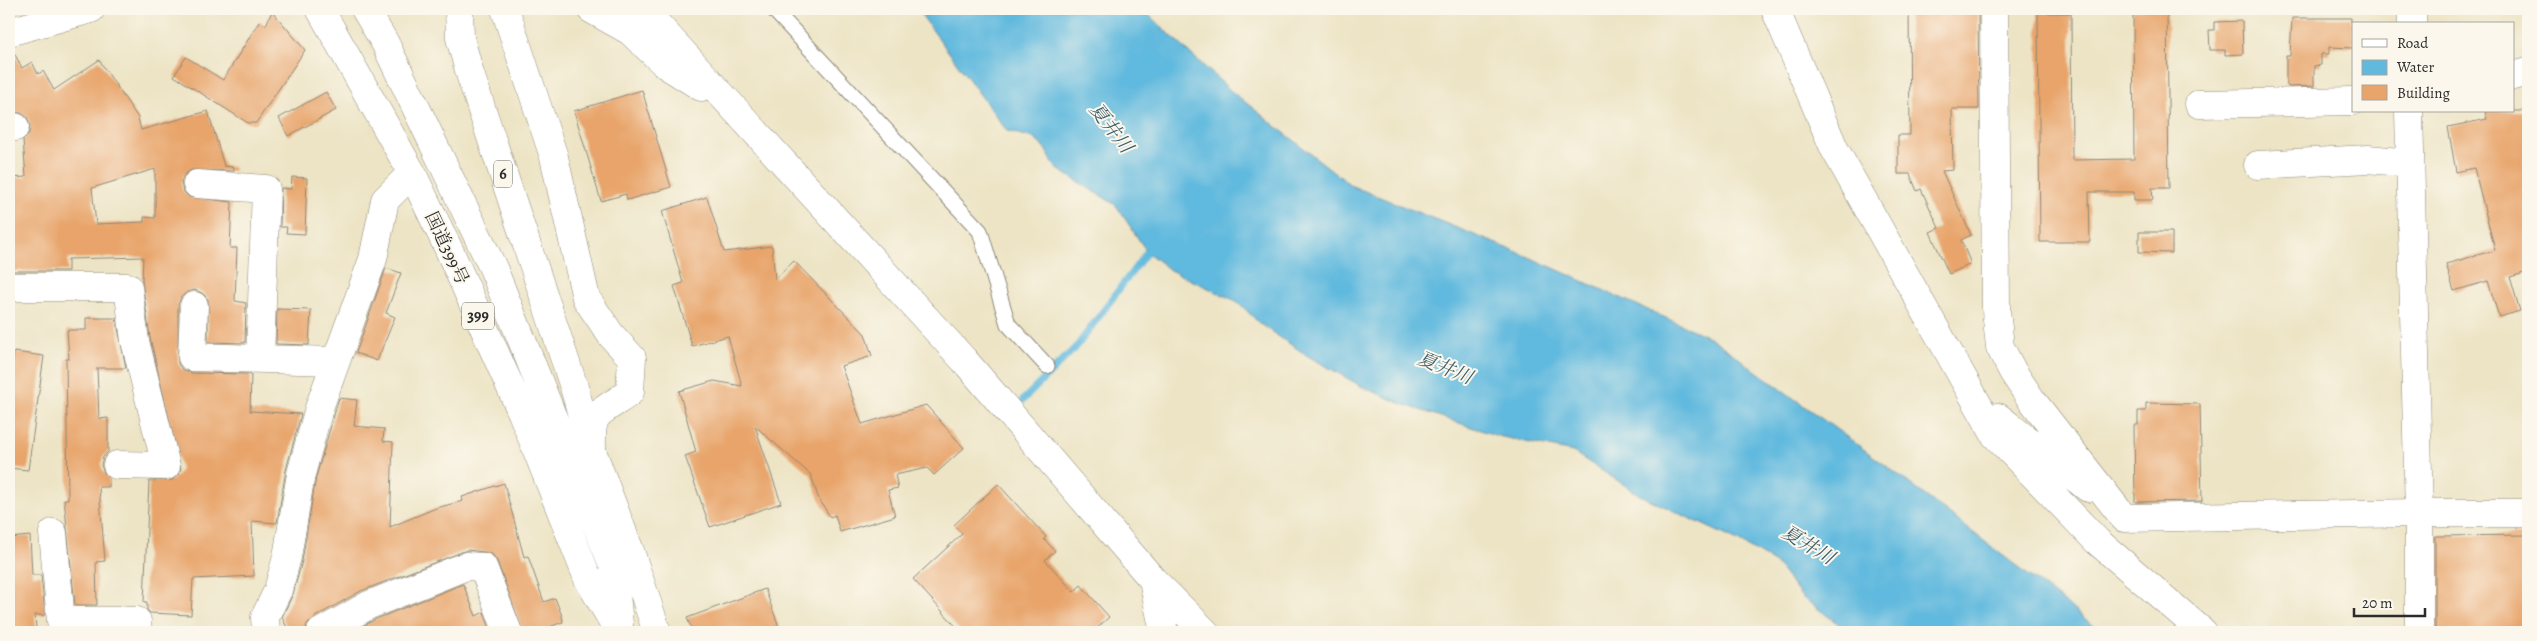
<svg xmlns="http://www.w3.org/2000/svg" width="2537" height="641" viewBox="0 0 2537 641" font-family="Alegreya,'Noto Serif JP',serif">
	<style>
		.water { fill: #61b9de; stroke: #467284 }
		.lines { fill: none; stroke-linecap: round; stroke-linejoin: round }
		.stream { stroke: #61b9de; stroke-width: 7 }
		.building { fill: #e8a46b; fill-rule: evenodd }
		.service-casing { stroke: #8c8878; stroke-width: 17 }
		.minor-casing { stroke: #8c8878; stroke-width: 29 }
		.tertiary-casing { stroke: #8c8878; stroke-width: 29 }
		.trunk-casing { stroke: #8c8878; stroke-width: 29 }
		.service { stroke: #fff; stroke-width: 15 }
		.minor { stroke: #fff; stroke-width: 28 }
		.tertiary { stroke: #fff; stroke-width: 28 }
		.trunk { stroke: #fff; stroke-width: 28 }
		.labels { text-anchor: middle; dominant-baseline: central; stroke-width: 4; stroke-linejoin: round; paint-order: stroke }
		.shield { fill: #fbf7ec; stroke: #696865; stroke-width: 1 }
		.shield-label { font-size: 16px; font-weight: bold; fill: #2b2b2b }
		.street-label { font-size: 18px; fill: #2b2b2b; stroke: #fbf7ec }
		.water-label { font-size: 19px; font-style: italic; fill: #3e5d6a; stroke: #fbf7ec }
	</style>
	<rect width="100%" height="100%" fill="#fbf7ec"/>
	<filter id="ink" filterUnits="userSpaceOnUse"><feTurbulence type="fractalNoise" baseFrequency=".02" numOctaves="2"/><feDisplacementMap in="SourceGraphic" scale="10" xChannelSelector="R" yChannelSelector="G"/><feConvolveMatrix kernelMatrix="1 2 1 2 8 2 1 2 1" color-interpolation-filters="sRGB"/></filter>
	<filter id="wash" filterUnits="userSpaceOnUse"><feTurbulence type="fractalNoise" baseFrequency=".0096" numOctaves="4" result="noise"/><feDisplacementMap in="SourceGraphic" scale="20" xChannelSelector="R" yChannelSelector="G"/><feGaussianBlur stdDeviation="1.12" result="paint"/><feColorMatrix in="noise" values="0 0 0 0 0 0 0 0 0 0 0 0 0 0 0 0 0 1.4 0 .05"/><feComposite in="paint" operator="in"/></filter>
	<g filter="url(#wash)">
		<rect width="100%" height="100%" fill="#ede4c5"/>
		<path class="water" d="M917 9H1142L1231 91 1352 186 1522 254 1711 338 1888 467 2102 632H1856L1840 625 1802 597 1776 564 1738 541 1640 495 1573 452 1498 436 1402 404 1361 386 1308 356 1260 324 1238 302 1170 270 1147 252 1116 205 1056 168 1044 147 1033 138 1007 131Z"/>
		<g class="lines">
			<path class="stream" d="M1023 400 1077 346 1152 245"/>
		</g>
		<g id="blocks">
			<path class="building" d="M1909 9H1978L1979 109H1952L1953 170 1942 171 1971 235 1961 240 1971 264 1949 274 1930 232 1939 228 1921 189 1917 191 1910 174H1898V135H1910Z
				M2133 9H2167L2169 188H2152L2153 200H2134V192H2089L2090 242H2040L2038 13H2071L2072 160 2134 159Z
				M272 11 305 50 256 123H248L174 76 186 57 223 80 259 22 266 25Z
				M2292 18H2351V22H2353V48L2329 47V54H2321V65L2314 66V86L2289 87 2286 84V56H2290Z
				M2242 21 2243 54 2225 55V50H2210L2209 30H2214V22Z
				M9 47H11L22 68 32 62 38 74 43 71 54 90 99 60 138 118 141 130 208 111 224 166 234 167V171L191 170 184 175 181 183 183 191 189 197 232 202 230 248H237L235 301 246 303 245 343 208 342V299L202 293 195 290 187 292 181 297 178 305V364L183 370 192 373 251 374 250 411 301 414 286 470 277 523 252 521 254 576 193 579 191 615 150 613 147 610V602H144L149 481 172 480 178 475 181 469 150 338 142 280 143 257 68 259V271H9V178L26 177 23 140 29 133 30 125 27 117 21 113 9 112ZM155 169V218L144 217V222L96 224 92 188Z
				M642 90 671 187 627 200 626 194 601 201 574 111Z
				M326 92 336 110 288 136 279 118Z
				M2485 111H2528V181L2524 182 2528 200V272L2510 277 2520 311 2499 317 2488 281 2454 291 2446 264 2495 250 2474 168 2456 172 2448 127 2487 119Z
				M292 177 307 178 305 234 286 233 287 227H280L281 188 291 189Z
				M707 197 724 252 772 246 775 279 794 261 865 334 872 356 841 366 862 424 926 405 964 448 934 475 927 468 895 475 898 488 888 490 895 516 840 532 835 515 830 517 818 497 811 475 755 426 781 503 710 527 685 456 696 452 679 391 714 381 742 386 728 336 692 346 674 286 683 283 662 211Z
				M2139 232H2172V253L2139 252Z
				M386 268 401 273 386 313 395 317 377 361 356 353Z
				M277 309 311 310 309 345 276 344Z
				M86 318H116L126 368H97L99 419 108 418V452L103 457 101 465 104 473 109 478V487H99L105 561 96 562 97 605H75L64 499H68L66 359H69L67 330H86Z
				M14 352 44 356 28 470 9 468V388Z
				M339 398 357 400 354 426 384 429 383 441 393 442 390 527 436 508 463 501 462 497 504 483 524 557 528 556 544 602 555 598 562 616 563 622 552 626 555 632H523L497 561 492 554 484 552 467 550 361 591 313 618 307 624 305 632H289L282 617 293 594 302 561 316 477Z
				M2146 403 2200 404 2202 501 2135 502 2134 425H2138V411H2146Z
				M998 484 1046 537 1044 539 1055 551 1045 560 1074 592 1081 585 1109 617 1093 632H961L913 579 962 534 954 525Z
				M2528 535V632H2435V536Z
				M30 536 32 575H41L45 615H35L36 628 31 629V632H9V538Z
				M463 584 476 616 484 612 491 632H352L376 619Z
				M765 589 781 632H693L687 618Z"/>
		</g>
	</g>
	<g filter="url(#ink)">
		<use href="#blocks" fill-opacity="0" stroke="#8c8878" stroke-width="1"/>
		<g class="lines">
			<defs>
				<path id="service" d="M773 9 980 231 1008 324 1047 366"/>
				<path id="minor" d="M591 9 630 31 666 65 701 87
					M643 9 964 360 1153 580 1205 632
					M1775 9 1834 148 1995 435 2097 541 2203 632
					M1994 9 1996 310 2000 347 2013 372 2031 399 2124 518 2419 513H2528
					M2412 24V9
					M2513 76 2528 72
					M2199 104 2353 101
					M2409 111 2419 513V632
					M9 128 15 127
					M2258 165 2368 159 2410 163
					M197 184 266 189 260 359
					M9 287H128L135 341 166 466 117 465
					M194 306 192 357 334 361
					M1998 417 2088 488
					M53 533 61 621H137L138 632
					M1153 580 1164 632
					M266 632 265 617 278 590 287 557 301 474 319 408 373 259 385 200 412 173
					M321 632 369 605 466 566 483 567 508 632"/>
				<path id="tertiary" d="M505 9 554 157 586 298 611 335 632 358 630 392C620 401 597 410 594 422 591 431 592 442 592 451
					M9 32 91 9"/>
				<path id="trunk" d="M320 9 412 173 450 252 522 413 588 579 619 632
					M365 9 385 43 493 268 556 425 613 565 619 624
					M459 9 460 38 470 74 574 387 592 451 630 551 657 632"/>
			</defs>
			<use href="#service" class="service-casing"/>
			<use href="#minor" class="minor-casing"/>
			<use href="#tertiary" class="tertiary-casing"/>
			<use href="#trunk" class="trunk-casing"/>
			<use href="#service" class="service"/>
			<use href="#minor" class="minor"/>
			<use href="#tertiary" class="tertiary"/>
			<use href="#trunk" class="trunk"/>
		</g>
	</g>
	<g class="labels">
		<g class="shield">
			<rect x="494" y="160.5" width="18" height="27" rx="4"/>
			<rect x="462" y="302.5" width="32" height="27" rx="4"/>
		</g>
		<g class="shield-label">
			<text x="503" y="174">6</text>
			<text x="478" y="316">399</text>
		</g>
		<g class="street-label">
			<text transform="translate(447 248) rotate(65)">国道399号</text>
		</g>
		<g class="water-label">
			<text transform="translate(1111 128) rotate(52)">夏井川</text>
			<text transform="translate(1445 368) rotate(22)">夏井川</text>
			<text transform="translate(1808 545) rotate(31)">夏井川</text>
		</g>
	</g>
	<rect width="2537" height="641" fill="none" stroke="#fbf7ec" stroke-width="30"/>
	<rect x="2352" y="22" width="162" height="90" fill="#fbf7ec" stroke="#a8a59f"/>
	<rect x="2362" y="39" width="25" height="8" fill="#ffffff" stroke="#a8a59f"/>
	<text x="2397" y="48" font-size="15" fill="#2b2b2b">Road</text>
	<rect x="2362" y="60" width="25" height="15" fill="#61b9de" stroke="#a8a59f"/>
	<text x="2397" y="72" font-size="15" fill="#2b2b2b">Water</text>
	<rect x="2362" y="85" width="25" height="15" fill="#e8a46b" stroke="#a8a59f"/>
	<text x="2397" y="98" font-size="15" fill="#2b2b2b">Building</text>
	<path d="M2354 608v8h71v-8" fill="none" stroke="#2b2b2b" stroke-width="2.5"/>
	<text x="2362" y="608" font-size="15" fill="#2b2b2b" stroke="#fbf7ec" stroke-width="4" paint-order="stroke">20 m</text>
</svg>
